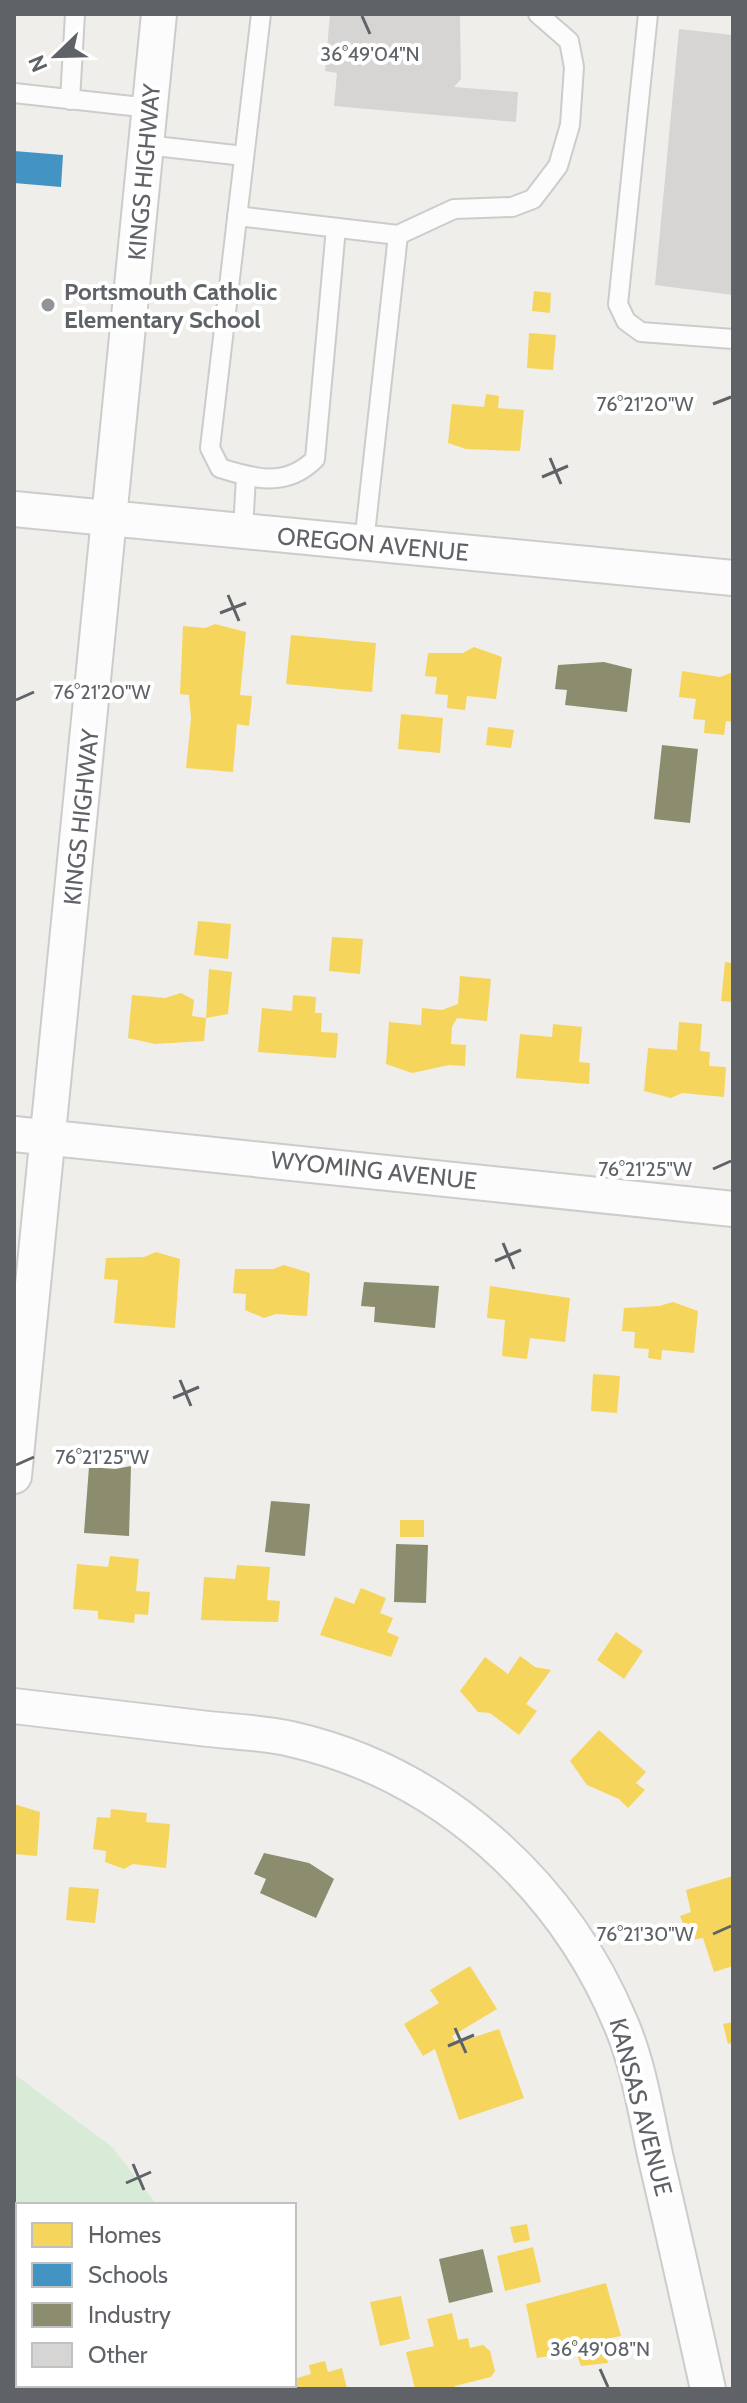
<svg xmlns="http://www.w3.org/2000/svg" width="747" height="2403" viewBox="0 0 747 2403" font-family="Cabin,sans-serif">
	<style>
		.green { fill: #d8ebd6 }
		.homes { fill: #f6d55c }
		.schools { fill: #4393c3 }
		.industry { fill: #8c8c6e }
		.building { fill: #d6d5d3 }
		.lines { fill: none; stroke-linecap: round; stroke-linejoin: round }
		.service-casing { stroke: #cbcccc; stroke-width: 22 }
		.minor-casing { stroke: #cbcccc; stroke-width: 38 }
		.service { stroke: #fdfcfc; stroke-width: 18 }
		.minor { stroke: #fdfcfc; stroke-width: 34 }
		.ticks { fill: none; stroke: #5f6368; stroke-width: 3 }
		.poi-dot { fill: #919496; stroke: #fff; stroke-width: 3 }
		.labels { text-anchor: middle; dominant-baseline: central; stroke-width: 8; stroke-linejoin: round; paint-order: stroke }
		.street-label { font-size: 24px; fill: #5f6368; stroke: #fff }
		.poi-label { font-size: 24px; font-weight: bold; fill: #5f6368; stroke: #fff; text-anchor: start }
		.ticks-label { font-size: 20px; text-anchor: middle; fill: #5f6368; stroke: #fff; stroke-width: 8; stroke-linejoin: round; paint-order: stroke }
	</style>
	<rect width="100%" height="100%" fill="#efeeea"/>
	<path class="green" d="M14 2074 112 2147 157 2205H18V2249L14 2247Z"/>
	<path class="homes" d="M534 291 551 293 550 313 532 311Z
		M529 333 556 335 553 370 527 368Z
		M486 394 499 396 498 408 524 410 520 451 466 449 448 443 452 404 484 407Z
		M215 624 246 632 240 695 252 696 249 726 237 724 233 772 186 768 191 718 189 695 180 694 183 626 205 628Z
		M291 635 376 643 372 692 286 684Z
		M474 647 502 657 496 699 467 696 465 710 447 708 448 695 435 694 437 677 425 676 428 653H463Z
		M682 671 720 677 733 672V722L726 721 724 735 704 733 705 720 693 719 696 699 679 697Z
		M401 714 443 718 440 753 398 749Z
		M488 727 514 730 511 748 486 745Z
		M198 921 231 924 228 959 194 955Z
		M332 937 363 939 360 974 329 971Z
		M725 962 733 963V1002L721 1001Z
		M209 969 232 972 228 1014 206 1018Z
		M460 976 491 979 487 1021 457 1018 452 1027 451 1044 466 1045 465 1066 449 1065 412 1073 386 1064 389 1022 421 1025 422 1008 442 1010 458 1004Z
		M181 993 194 1000 192 1016 206 1018 204 1041 155 1044 128 1038 132 995 165 998Z
		M293 995 316 997 315 1013H322L321 1032 338 1033 336 1058 258 1052 262 1008 292 1011Z
		M679 1022 702 1024 700 1051 710 1052 709 1066 726 1067 724 1097 682 1093 671 1098 644 1091 648 1048 677 1050Z
		M553 1024 582 1027 579 1062 590 1063 589 1084 516 1078 520 1034 552 1037Z
		M156 1252 180 1259 175 1328 114 1323 118 1280 104 1279 106 1258 144 1257Z
		M284 1265 310 1273 307 1316 276 1314 264 1318 245 1310 246 1294 233 1293 235 1269H273Z
		M490 1286 570 1298 565 1342 530 1338 527 1359 502 1356 505 1320 487 1318Z
		M673 1302 698 1311 694 1353 662 1350 661 1360 648 1358 649 1349 634 1348 635 1332 622 1331 624 1308 659 1306Z
		M593 1374 620 1376 617 1413 591 1411Z
		M400 1520H424V1537H400Z
		M110 1556 139 1559 136 1591 150 1592 148 1615 135 1614 134 1623 98 1619V1611L73 1609 77 1564 108 1567Z
		M237 1565 270 1567 267 1600 280 1601 278 1622 201 1620 204 1577 235 1579Z
		M361 1588 386 1598 380 1613 393 1618 387 1632 399 1637 391 1657 320 1635 335 1597 354 1604Z
		M616 1632 643 1651 624 1679 597 1660Z
		M520 1656 535 1667 551 1670 526 1704 537 1711 519 1735 490 1713 478 1712 460 1691 485 1657 508 1674Z
		M599 1730 646 1772 636 1783 645 1790 628 1808 619 1799 587 1785 570 1761Z
		M14 1804 40 1812 37 1856 14 1854Z
		M111 1809 147 1813 146 1822 170 1824 166 1868 133 1864 124 1869 105 1862 106 1851 93 1849 97 1817 110 1818Z
		M733 1876V1966L714 1972 703 1938 690 1940 680 1916 691 1912 686 1890Z
		M69 1887 99 1889 95 1923 66 1920Z
		M470 1966 497 2009 452 2036 456 2043 499 2029 524 2098 459 2120 435 2049 423 2056 404 2024 439 2003 430 1990Z
		M733 2022V2043L728 2044 723 2024Z
		M527 2224 530 2240 514 2243 510 2227Z
		M533 2247 541 2282 505 2291 497 2256Z
		M606 2283 621 2336 602 2340 608 2363 581 2366 576 2352 537 2358 526 2304Z
		M401 2296 410 2339 380 2346 370 2302Z
		M452 2313 458 2340 468 2338 470 2348 483 2345 490 2351 495 2371 491 2377 455 2386V2389H415L406 2352 434 2346 427 2319Z
		M325 2361 328 2372 342 2368 347 2389H283L282 2385H294V2379L311 2374 309 2365Z"/>
	<path class="schools" d="M14 151 63 155 61 187 14 183Z"/>
	<path class="industry" d="M604 662 632 669 627 712 565 705 567 690 555 689 558 665Z
		M662 745 698 749 690 823 654 819Z
		M364 1282 439 1286 435 1328 374 1322 375 1307 361 1306Z
		M131 1466 129 1536 84 1533 89 1467 115 1469Z
		M271 1501 310 1504 305 1556 265 1552Z
		M396 1544 428 1545 426 1603 394 1602Z
		M264 1853 309 1863 334 1879 316 1918 260 1893 266 1879 254 1874Z
		M483 2249 493 2292 449 2303 439 2259Z"/>
	<path class="building" d="M330 14 460 16 461 79 454 87 518 92 516 122 334 106 337 73 325 71Z
		M679 29 733 35V295L655 285Z"/>
	<g class="lines">
		<defs>
			<path id="service" d="M261 14 210 448 220 468C255 479 286 488 315 459L336 228
				M648 14 618 304 626 321 641 332 733 339
				M14 93 150 108
				M70 100 75 14
				M146 145 244 156
				M237 216 398 235 454 209 512 207 533 199 558 166 570 125 574 67 569 41 538 14
				M243 531 246 476
				M364 543 398 235"/>
			<path id="minor" d="M14 509 733 578
				M14 1134 733 1209
				M14 1476 159 14
				M14 1706C76 1713 138 1721 200 1728 230 1732 262 1732 291 1739 441 1773 563 1884 621 2024 639 2066 646 2114 656 2159 674 2235 691 2312 708 2389"/>
		</defs>
		<use href="#service" class="service-casing"/>
		<use href="#minor" class="minor-casing"/>
		<use href="#service" class="service"/>
		<use href="#minor" class="minor"/>
	</g>
	<path class="ticks" d="M362 16 370 34M713 404 731 397M550 458 561 484M542 477 568 466M228 595 239 621M220 613 246 603M16 700 34 692M713 1169 731 1161M503 1243 514 1269M495 1261 521 1250M180 1380 191 1406M173 1398 199 1387M16 1465 34 1457M713 1934 731 1926M455 2028 466 2053M448 2046 474 2035M133 2164 144 2190M126 2183 151 2172M600 2369 608 2387"/>
	<circle class="poi-dot" cx="48" cy="305" r="8"/>
	<g class="labels">
		<g class="street-label">
			<text transform="translate(144 172) rotate(-85)">KINGS HIGHWAY</text>
			<text transform="translate(373 544) rotate(5)">OREGON AVENUE</text>
			<text transform="translate(81 817) rotate(-84)">KINGS HIGHWAY</text>
			<text transform="translate(374 1170) rotate(6)">WYOMING AVENUE</text>
			<text transform="translate(641 2107) rotate(75)">KANSAS AVENUE</text>
		</g>
		<g class="poi-label">
			<text x="64" y="291">Portsmouth Catholic<tspan x="64" dy="28">Elementary School</tspan></text>
		</g>
	</g>
	<g class="ticks-label">
		<text x="370" y="61">36°49'04"N</text>
		<text x="645" y="411">76°21'20"W</text>
		<text x="102" y="699">76°21'20"W</text>
		<text x="645" y="1176">76°21'25"W</text>
		<text x="102" y="1464">76°21'25"W</text>
		<text x="645" y="1941">76°21'30"W</text>
		<text x="600" y="2356">36°49'08"N</text>
	</g>
	<rect width="747" height="2403" fill="none" stroke="#5f6368" stroke-width="32"/>
	<rect x="16" y="2203" width="280" height="184" fill="#ffffff" stroke="#bfc1c3" stroke-width="2"/>
	<rect x="32" y="2223" width="40" height="24" fill="#f6d55c" stroke="#bfc1c3" stroke-width="2"/>
	<text x="88" y="2243" font-size="24" fill="#5f6368">Homes</text>
	<rect x="32" y="2263" width="40" height="24" fill="#4393c3" stroke="#bfc1c3" stroke-width="2"/>
	<text x="88" y="2283" font-size="24" fill="#5f6368">Schools</text>
	<rect x="32" y="2303" width="40" height="24" fill="#8c8c6e" stroke="#bfc1c3" stroke-width="2"/>
	<text x="88" y="2323" font-size="24" fill="#5f6368">Industry</text>
	<rect x="32" y="2343" width="40" height="24" fill="#d6d5d3" stroke="#bfc1c3" stroke-width="2"/>
	<text x="88" y="2363" font-size="24" fill="#5f6368">Other</text>
	<g transform="translate(56 56) rotate(247)" stroke="#ffffff" stroke-width="6" paint-order="stroke">
	<path d="M0-6L14 30L0 20L-14 30Z" fill="#5f6368"/>
	<text y="-12" font-size="22" font-weight="bold" text-anchor="middle" fill="#5f6368">N</text>
	</g>
</svg>
